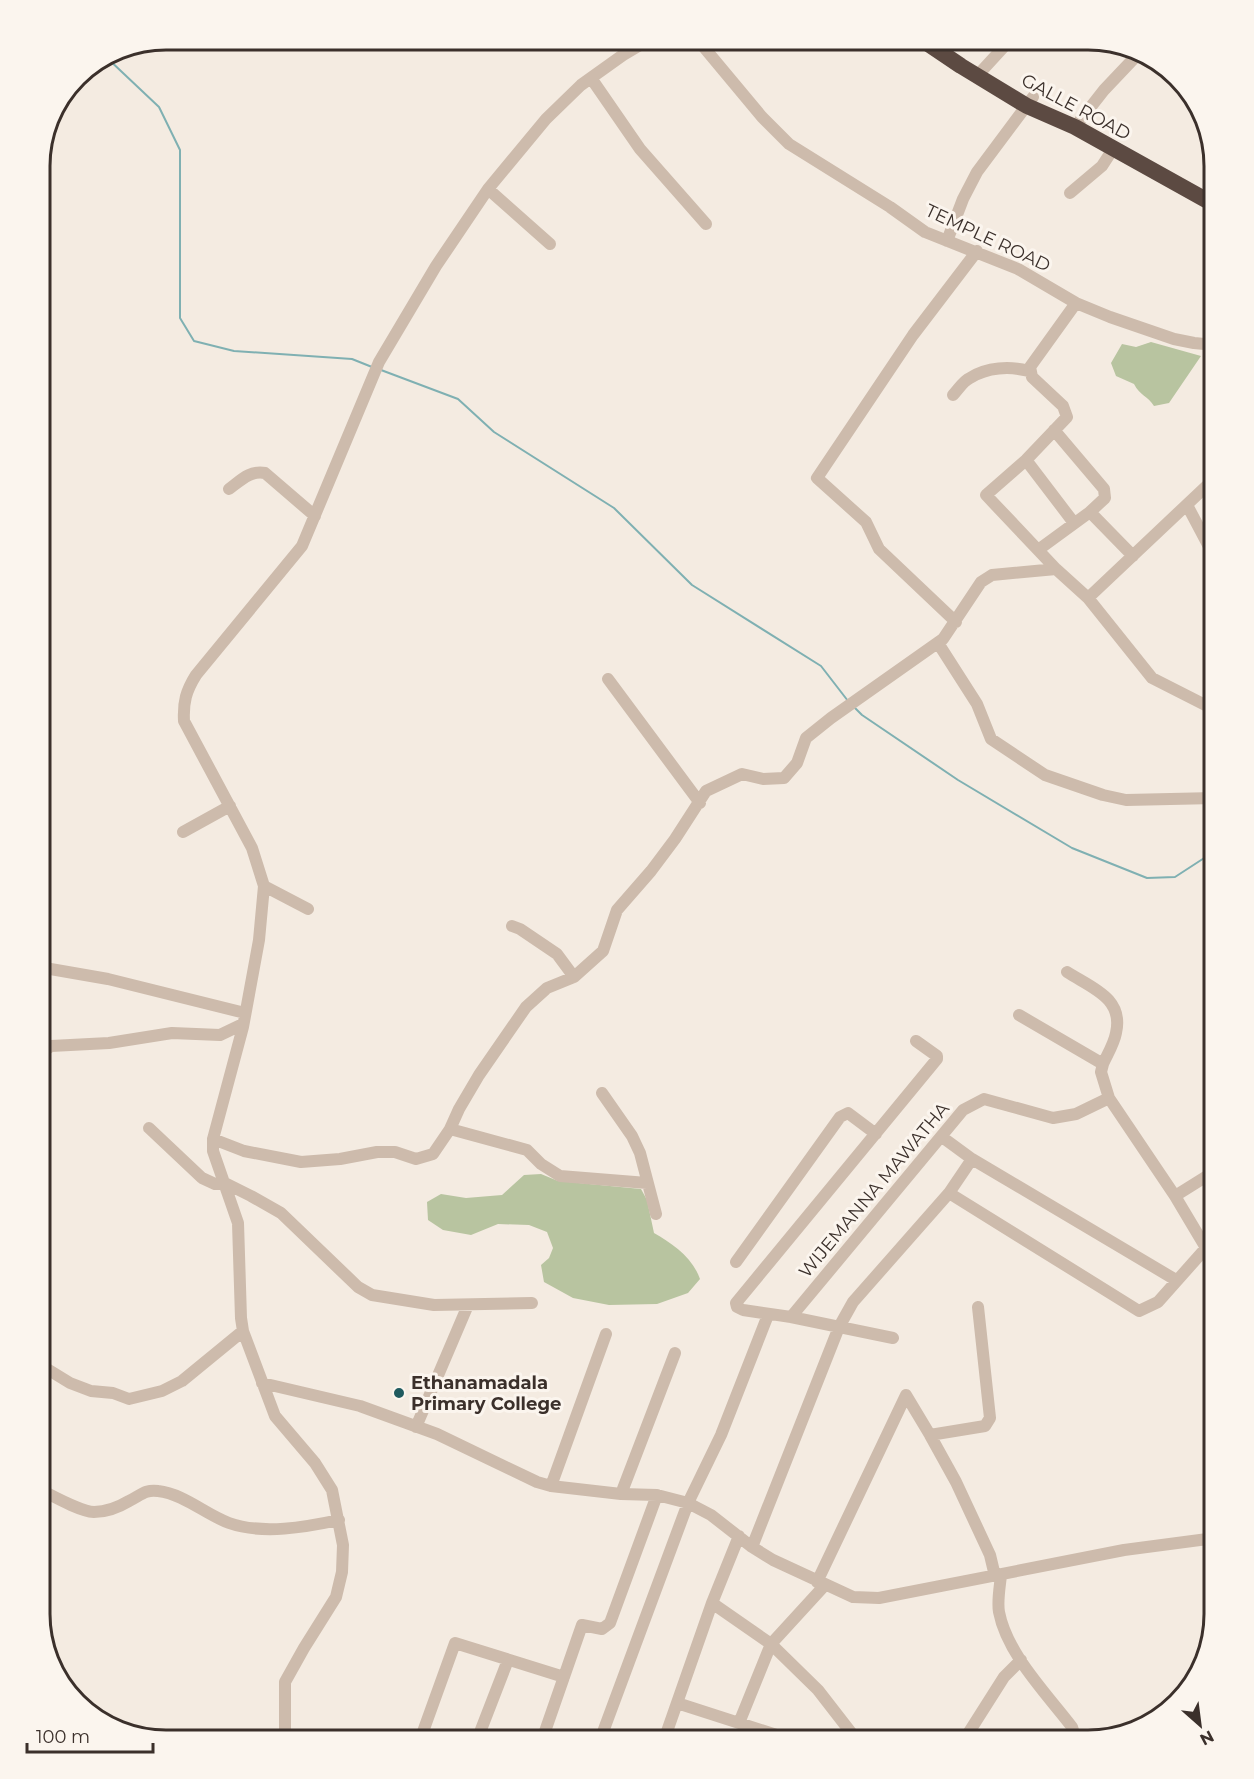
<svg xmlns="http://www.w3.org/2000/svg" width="1254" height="1779" viewBox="0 0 1254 1779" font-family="Montserrat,sans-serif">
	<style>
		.green { fill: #b8c4a0 }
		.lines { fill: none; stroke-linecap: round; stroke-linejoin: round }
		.stream { stroke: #7fb0b2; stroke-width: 2 }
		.minor { stroke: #cdbbac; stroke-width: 12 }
		.highway { stroke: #5c4a42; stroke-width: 16 }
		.poi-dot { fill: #1f5a5e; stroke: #fbf5ee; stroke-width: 2 }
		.labels { text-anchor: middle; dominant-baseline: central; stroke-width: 6; stroke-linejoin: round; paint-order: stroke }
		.street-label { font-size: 18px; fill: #3b302b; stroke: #fbf5ee }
		.poi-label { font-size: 18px; font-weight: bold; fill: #3b302b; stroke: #fbf5ee; text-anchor: start }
		.rim { fill: none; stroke: #3b302b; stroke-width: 3 }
	</style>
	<rect width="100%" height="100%" fill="#f4ebe1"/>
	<path class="green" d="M1151 342 1201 356 1169 403 1154 406C1148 396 1140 396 1134 384L1116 376 1111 363 1122 344 1136 347Z
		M541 1174 558 1181 641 1189 647 1200 654 1233C672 1243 693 1258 700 1279L688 1293 657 1304 609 1305 573 1298 544 1282 541 1265 549 1258 553 1248 547 1232 529 1225 498 1224 471 1235 443 1230 428 1220 427 1202 441 1194 466 1198 502 1195 524 1175Z"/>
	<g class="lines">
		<path class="stream" d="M105 56 159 107 180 150V318L194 341 234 351 352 359 372 367
			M381 370 458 399 494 432 614 508 692 585 821 666 848 701
			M854 707 862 715 958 780 1072 848 1147 878 1175 877 1215 851"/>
		<path class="minor" d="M697 39 762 117 789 144 890 207 925 232 1018 269 1076 303 1110 317 1174 339 1194 343 1215 345
			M977 76 1011 39
			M591 78 640 149 706 224
			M1075 127 1104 90 1140 52
			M488 189 550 244
			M1070 193 1102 166 1113 149
			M947 241 963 199 977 172 1033 97
			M953 395C958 390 963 381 970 378 987 367 1010 366 1029 371
			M1054 430 1104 489 1105 498 1090 512 1133 556
			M1026 460 1074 523
			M229 489C240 481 250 470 265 473L315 516
			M1187 505 1215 558
			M1038 550 1090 512
			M1056 569 986 495 1026 460 1067 417 1063 406 1032 377 1030 367 1076 303
			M1088 598 1152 678 1215 710
			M956 622 879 549 866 522 817 478 913 335 977 251
			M938 643 977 704 991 739 1045 775 1103 795 1126 800 1215 798
			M608 679 700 803
			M1215 763 1213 762 1215 761
			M183 832 230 806
			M264 886 308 909
			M512 926 520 929 557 954 574 977
			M39 967 108 979 245 1013
			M1019 1015 1103 1064C1107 1055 1114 1044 1116 1033 1124 998 1092 988 1067 972
			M39 1054 51 1046 109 1043 172 1033 220 1035 243 1024
			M1103 1064 1101 1072 1109 1098
			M602 1093 632 1136 640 1153 656 1214
			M149 1128 202 1178 215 1184 225 1183 251 1196 281 1213 358 1287 372 1295 434 1305 532 1303
			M450 1129 527 1150 541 1164 560 1176 647 1183
			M942 1137 972 1159
			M213 1139 244 1151 301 1162 340 1159 377 1152H395L416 1159 433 1154 450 1129 459 1109 479 1075 526 1007 547 988 574 977 603 951 617 910 651 871 675 839 706 791 742 774 763 779 784 778 797 763 806 738 831 718 943 639 981 582 992 575 1056 569 1088 598 1215 478
			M949 1193 972 1159 1176 1280
			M736 1262 840 1117 848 1113 876 1134
			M791 1317 963 1110 984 1099 1053 1118 1076 1114 1109 1098 1175 1196 1215 1171
			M893 1338 791 1317 743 1310 737 1307 736 1303 937 1059V1056L916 1041
			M39 1364 70 1383 91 1391 113 1393 129 1399 162 1391 182 1381 243 1331
			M262 1383 360 1406 437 1434 537 1482 551 1486 621 1494 657 1495 688 1503 711 1515 752 1547 773 1560 853 1597 879 1598 1124 1550 1215 1538
			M416 1427 468 1305
			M1214 1430 1215 1431
			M930 1435 956 1482 990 1555 995 1576
			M551 1486 606 1334
			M39 1489C53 1496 79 1511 94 1512 106 1512 119 1507 129 1501 140 1496 145 1489 158 1491 184 1494 205 1514 229 1523 263 1535 306 1527 339 1520
			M621 1494 675 1353
			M752 1547 839 1327 853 1302 949 1193 1139 1311 1158 1302 1206 1248 1175 1196
			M1001 1575C1000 1586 997 1601 999 1612 1007 1654 1047 1694 1072 1727L1076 1740
			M817 1582 906 1395 930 1435 985 1426 990 1418 978 1307
			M712 1603 771 1644 825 1585
			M677 1703 792 1740
			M739 1723 771 1644 818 1690 856 1739 855 1740
			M285 1740V1682L304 1648 336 1597 342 1572 343 1545 332 1490 315 1463 275 1416 243 1331 241 1318 238 1223 213 1151V1139L243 1027 259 940 264 886 252 848 184 721C183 702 186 691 196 675L302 546 379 362 436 266 488 189 546 119 581 85 623 55 650 39
			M420 1740 455 1643 564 1677
			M477 1740 508 1660
			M542 1740 582 1625 602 1629 610 1623 657 1495
			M600 1740 688 1503 721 1435 768 1315
			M664 1740 712 1603 739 1536
			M964 1740 1004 1677 1021 1660"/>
		<path class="highway" d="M921 39 961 66 1027 106 1075 127 1215 205"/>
	</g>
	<circle class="poi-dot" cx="399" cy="1393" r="6"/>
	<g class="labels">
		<g class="street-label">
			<text transform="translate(1076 107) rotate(28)">GALLE ROAD</text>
			<text transform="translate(988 238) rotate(25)">TEMPLE ROAD</text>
			<text transform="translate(874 1190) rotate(-50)">WIJEMANNA MAWATHA</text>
		</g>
		<g class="poi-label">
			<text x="411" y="1383">Ethanamadala<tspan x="411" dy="21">Primary College</tspan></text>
		</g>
	</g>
	<path d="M0 0H1254V1779H0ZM166 50H1088A116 116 0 0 1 1204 166V1614A116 116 0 0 1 1088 1730H166A116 116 0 0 1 50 1614V166A116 116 0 0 1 166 50Z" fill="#fbf5ee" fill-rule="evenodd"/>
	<path class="rim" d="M166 50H1088A116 116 0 0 1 1204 166V1614A116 116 0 0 1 1088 1730H166A116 116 0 0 1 50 1614V166A116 116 0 0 1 166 50Z"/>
	<g transform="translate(1200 1725) rotate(152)" stroke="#fbf5ee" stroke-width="4.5" paint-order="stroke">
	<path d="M0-4.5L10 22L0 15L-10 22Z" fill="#3b302b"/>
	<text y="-9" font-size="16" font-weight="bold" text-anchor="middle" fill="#3b302b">N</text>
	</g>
	<path d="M27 1743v9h126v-9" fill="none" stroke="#3b302b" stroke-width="3"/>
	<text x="36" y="1743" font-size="18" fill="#3b302b" stroke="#fbf5ee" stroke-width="4.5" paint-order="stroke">100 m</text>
</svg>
